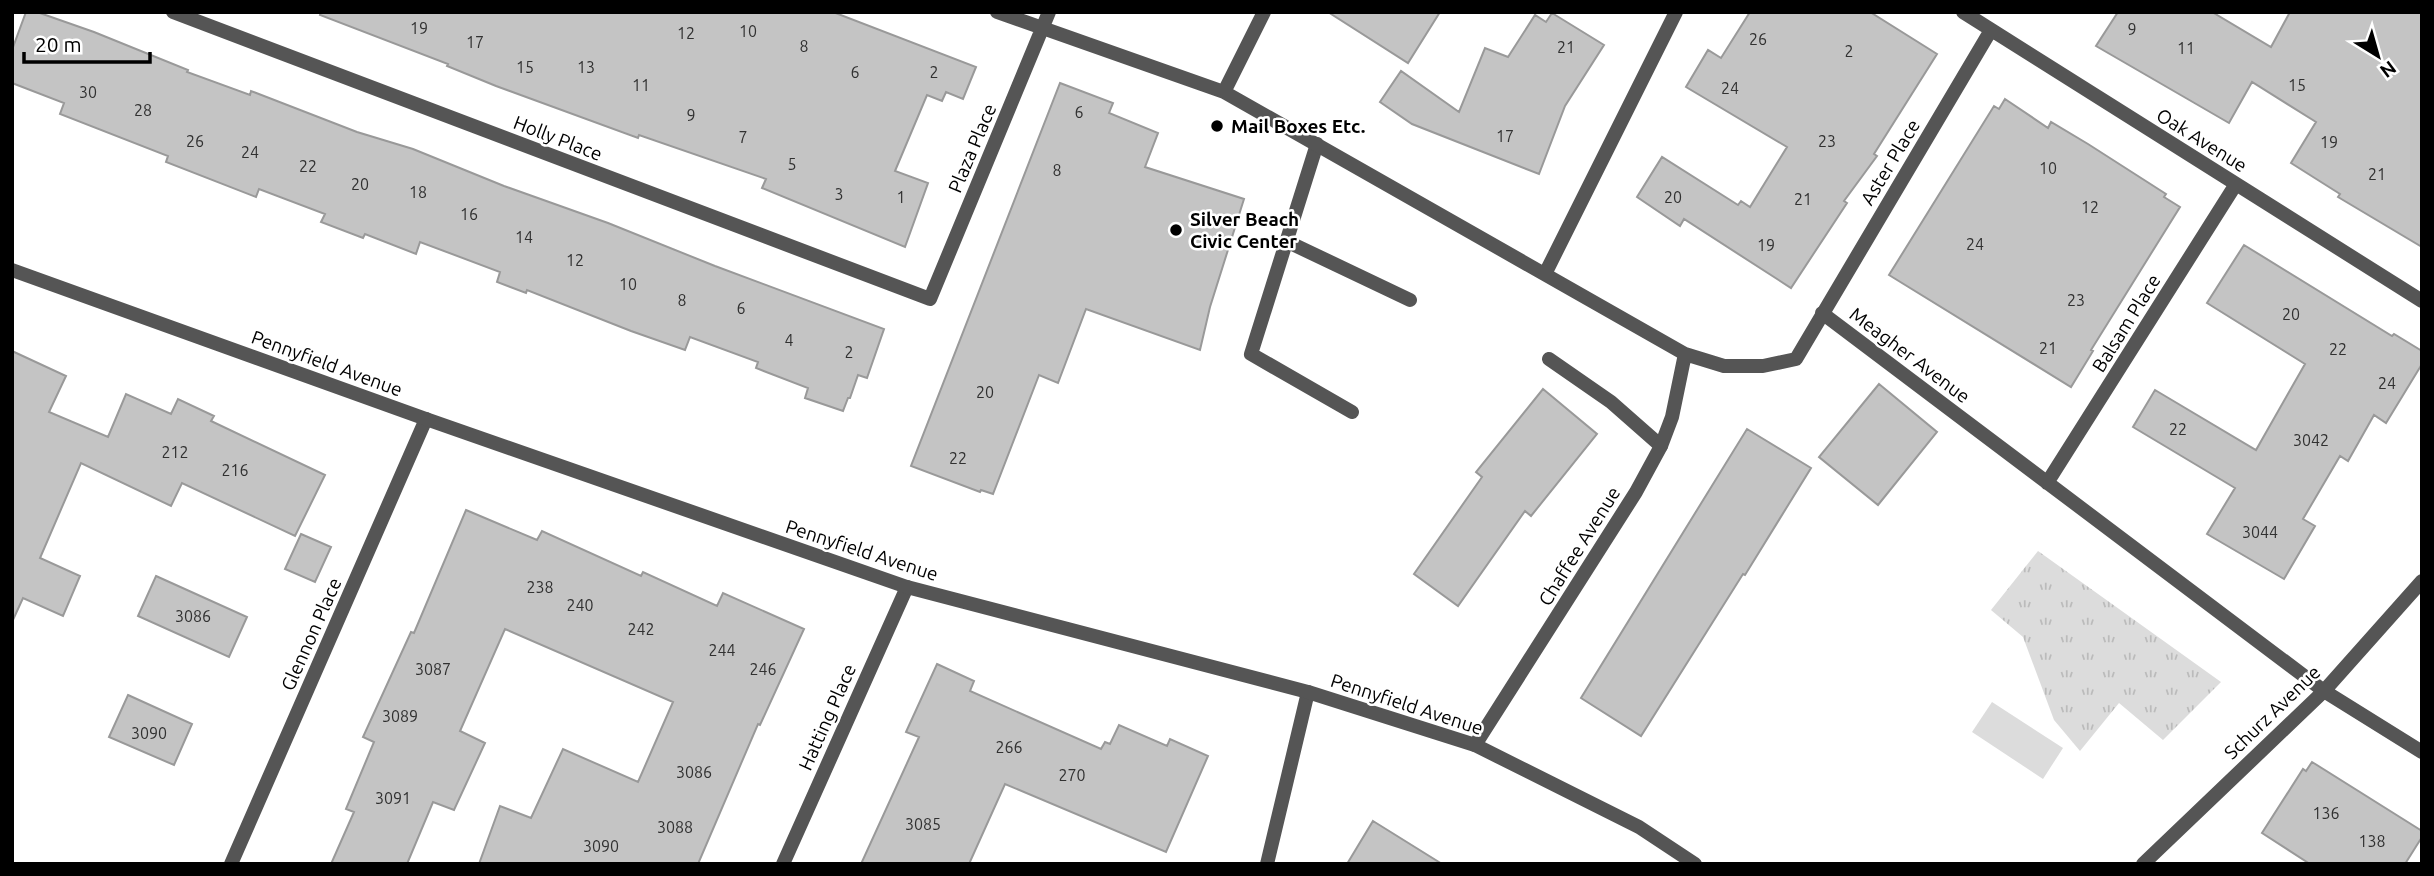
<svg xmlns="http://www.w3.org/2000/svg" width="2434" height="876" viewBox="0 0 2434 876" font-family="Ubuntu,sans-serif">
	<style>
		.grass { fill: url(#grass-tufts) }
		.pitch { fill: #dcdcdc }
		.building { fill: #c4c4c4; stroke: #999; stroke-width: 2 }
		.lines { fill: none; stroke-linecap: round; stroke-linejoin: round }
		.service { stroke: #555; stroke-width: 14 }
		.minor { stroke: #555; stroke-width: 14 }
		.tertiary { stroke: #555; stroke-width: 14 }
		.poi-dot { fill: #000; stroke: #fff; stroke-width: 2.5 }
		.labels { text-anchor: middle; dominant-baseline: central; stroke-width: 5; stroke-linejoin: round; paint-order: stroke }
		.number-label { font-size: 16px; fill: #313131 }
		.poi-label { font-size: 19px; font-weight: bold; fill: #000; stroke: #fff; text-anchor: start }
		.street-label { font-size: 19px; fill: #000; stroke: #fff }
	</style>
	<defs>
		<pattern id="grass-tufts" width="24" height="20" patternUnits="userSpaceOnUse" patternTransform="scale(1.75)"><rect width="24" height="20" fill="#dcdcdc"/><path d="M3 7l-1-3M5 7V3M7 7l1-3M15 17l-1-3M17 17v-4M19 17l1-3" fill="none" stroke="#bbb"/></pattern>
	</defs>
	<rect width="100%" height="100%" fill="#fff"/>
	<path class="grass" d="M2038 551 2221 682 2163 740 2119 703 2080 751 2054 720 2023 637 1991 610Z"/>
	<path class="pitch" d="M1992 702 2063 748 2043 779 1972 732Z"/>
	<path class="building" d="M26 12H37L94 32 188 70 187 72 250 95 251 91 357 132 413 149 504 186 608 223 715 266 884 329 867 378 858 375 850 398H848L843 411 805 398 808 388 756 368 758 362 690 337 685 350 631 331 527 290 526 293 497 282 500 272 420 242 416 254 365 234 363 238 321 222 325 214 259 189 256 197 166 162 168 156 60 114 64 103 12 83V50Z
		M321 12H833L976 67 963 99 946 92 942 101 927 95 895 171 928 183 905 247 762 188 766 179 639 135 638 138 496 86 447 66 448 64 320 15Z
		M1328 12H1440L1408 63Z
		M1750 12H1870L1937 54 1874 154 1877 156 1844 201 1847 203 1791 288 1684 219 1680 226 1637 197 1662 157 1738 205 1741 201 1750 207 1787 147 1686 87 1708 50 1721 58Z
		M2118 12H2212L2271 47 2290 12H2422V247L2338 197 2340 194 2291 163 2316 122 2252 82 2229 123 2096 46Z
		M1552 13 1604 45 1565 106 1539 174 1412 124 1380 102 1401 71 1459 112 1485 48 1508 57 1535 15 1546 22Z
		M1060 83 1113 103 1109 113 1158 133 1145 167 1244 199 1210 307 1200 350 1086 309 1058 383 1039 375 993 494 981 490 980 492 911 466Z
		M2005 99 2048 128 2051 122 2088 144 2166 194 2164 197 2180 207 2091 350 2093 351 2071 387 1889 275 1994 106 1999 109Z
		M2244 245 2392 336 2394 334 2422 351V364L2386 423 2374 415 2348 461 2340 456 2303 519 2315 526 2284 579 2207 534 2235 488 2133 427 2155 390 2256 450 2305 364 2207 303Z
		M12 351 66 376 49 412 108 437 126 394 171 414 178 399 214 416 211 421 325 475 295 536 182 483 171 506 81 463 40 558 80 576 63 616 23 598 12 622Z
		M1879 384 1937 432 1878 505 1819 457Z
		M1543 389 1597 434 1531 516 1525 511 1458 606 1414 574 1482 477 1476 472Z
		M1747 429 1811 468 1745 575 1743 574 1641 736 1581 698Z
		M466 510 537 540 542 531 641 576 643 572 717 606 723 593 804 629 760 725 758 724 698 864H479L500 806 531 818 563 749 638 782 673 702 505 629 460 731 485 743 454 810 433 802 407 864H331L354 812 346 809 374 742 363 737 411 632 414 633Z
		M301 534 331 547 315 582 285 569Z
		M156 576 247 617 229 657 138 616Z
		M937 664 974 681 970 691 1101 749 1105 742 1110 744 1119 725 1167 746 1170 739 1208 756 1166 852 1005 784 969 864H861L919 737 906 732Z
		M128 695 192 724 174 765 109 737Z
		M2312 762 2422 831V837L2405 864H2310L2262 833 2303 769 2306 771Z
		M1373 821 1442 864H1347Z"/>
	<g class="lines">
		<path class="service" d="M1317 144 1251 354 1352 412
			M1286 241 1410 300
			M1549 359 1611 402 1661 446"/>
		<path class="minor" d="M173 12 930 299 1049 12
			M997 12 1224 92 1685 354 1724 366H1763L1796 359 1991 30
			M1963 12 2422 301
			M1224 92 1264 12
			M1545 274 1676 12
			M1822 313 2324 691 2422 752
			M2047 483 2236 184
			M1475 745 1636 492 1661 446 1672 417 1685 354
			M231 864 426 419
			M783 864 907 587
			M1267 864 1308 692
			M2143 864 2324 691 2422 581"/>
		<path class="tertiary" d="M12 270 426 419 907 587 1308 692 1475 745 1639 827 1695 864"/>
	</g>
	<g class="poi-dot">
		<circle cx="1217" cy="126" r="7"/>
		<circle cx="1176" cy="230" r="7"/>
	</g>
	<g class="labels">
		<g class="number-label">
			<text x="419" y="28">19</text>
			<text x="2132" y="29">9</text>
			<text x="748" y="31">10</text>
			<text x="686" y="33">12</text>
			<text x="1758" y="39">26</text>
			<text x="475" y="42">17</text>
			<text x="804" y="46">8</text>
			<text x="1566" y="47">21</text>
			<text x="2186" y="48">11</text>
			<text x="1849" y="51">2</text>
			<text x="525" y="67">15</text>
			<text x="586" y="67">13</text>
			<text x="855" y="72">6</text>
			<text x="934" y="72">2</text>
			<text x="641" y="85">11</text>
			<text x="2297" y="85">15</text>
			<text x="1730" y="88">24</text>
			<text x="88" y="92">30</text>
			<text x="143" y="110">28</text>
			<text x="1079" y="112">6</text>
			<text x="691" y="115">9</text>
			<text x="1505" y="136">17</text>
			<text x="743" y="137">7</text>
			<text x="195" y="141">26</text>
			<text x="1827" y="141">23</text>
			<text x="2329" y="142">19</text>
			<text x="250" y="152">24</text>
			<text x="792" y="164">5</text>
			<text x="308" y="166">22</text>
			<text x="2048" y="168">10</text>
			<text x="1057" y="170">8</text>
			<text x="2377" y="174">21</text>
			<text x="360" y="184">20</text>
			<text x="418" y="192">18</text>
			<text x="839" y="194">3</text>
			<text x="901" y="197">1</text>
			<text x="1673" y="197">20</text>
			<text x="1803" y="199">21</text>
			<text x="2090" y="207">12</text>
			<text x="469" y="214">16</text>
			<text x="524" y="237">14</text>
			<text x="1975" y="244">24</text>
			<text x="1766" y="245">19</text>
			<text x="575" y="260">12</text>
			<text x="628" y="284">10</text>
			<text x="682" y="300">8</text>
			<text x="2076" y="300">23</text>
			<text x="741" y="308">6</text>
			<text x="2291" y="314">20</text>
			<text x="789" y="340">4</text>
			<text x="2048" y="348">21</text>
			<text x="2338" y="349">22</text>
			<text x="849" y="352">2</text>
			<text x="2387" y="383">24</text>
			<text x="985" y="392">20</text>
			<text x="2178" y="429">22</text>
			<text x="2311" y="440">3042</text>
			<text x="175" y="452">212</text>
			<text x="958" y="458">22</text>
			<text x="235" y="470">216</text>
			<text x="2260" y="532">3044</text>
			<text x="540" y="587">238</text>
			<text x="580" y="605">240</text>
			<text x="193" y="616">3086</text>
			<text x="641" y="629">242</text>
			<text x="722" y="650">244</text>
			<text x="433" y="669">3087</text>
			<text x="763" y="669">246</text>
			<text x="400" y="716">3089</text>
			<text x="149" y="733">3090</text>
			<text x="1009" y="747">266</text>
			<text x="694" y="772">3086</text>
			<text x="1072" y="775">270</text>
			<text x="393" y="798">3091</text>
			<text x="2326" y="813">136</text>
			<text x="923" y="824">3085</text>
			<text x="675" y="827">3088</text>
			<text x="2372" y="841">138</text>
			<text x="601" y="846">3090</text>
		</g>
		<g class="poi-label">
			<text x="1231" y="126">Mail Boxes Etc.</text>
			<text x="1190" y="219">Silver Beach<tspan x="1190" dy="22">Civic Center</tspan></text>
		</g>
		<g class="street-label">
			<text transform="translate(558 138) rotate(21)">Holly Place</text>
			<text transform="translate(2202 140) rotate(32)">Oak Avenue</text>
			<text transform="translate(972 148) rotate(-67)">Plaza Place</text>
			<text transform="translate(1890 162) rotate(-59)">Aster Place</text>
			<text transform="translate(2126 323) rotate(-58)">Balsam Place</text>
			<text transform="translate(1910 355) rotate(37)">Meagher Avenue</text>
			<text transform="translate(327 363) rotate(20)">Pennyfield Avenue</text>
			<text transform="translate(1579 546) rotate(-58)">Chaffee Avenue</text>
			<text transform="translate(862 550) rotate(18)">Pennyfield Avenue</text>
			<text transform="translate(311 634) rotate(-66)">Glennon Place</text>
			<text transform="translate(1407 704) rotate(18)">Pennyfield Avenue</text>
			<text transform="translate(2272 712) rotate(-44)">Schurz Avenue</text>
			<text transform="translate(827 717) rotate(-66)">Hatting Place</text>
		</g>
	</g>
	<rect width="2434" height="876" fill="none" stroke="#000000" stroke-width="28"/>
	<g transform="translate(2378 56) rotate(143)" stroke="#ffffff" stroke-width="5" paint-order="stroke">
	<path d="M0-5L12 26L0 18L-12 26Z" fill="#000000"/>
	<text y="-10" font-size="19" font-weight="bold" text-anchor="middle" fill="#000000">N</text>
	</g>
	<path d="M24 52v10h126v-10" fill="none" stroke="#000000" stroke-width="3.5"/>
	<text x="35" y="52" font-size="21" fill="#000000" stroke="#ffffff" stroke-width="5" paint-order="stroke">20 m</text>
</svg>
